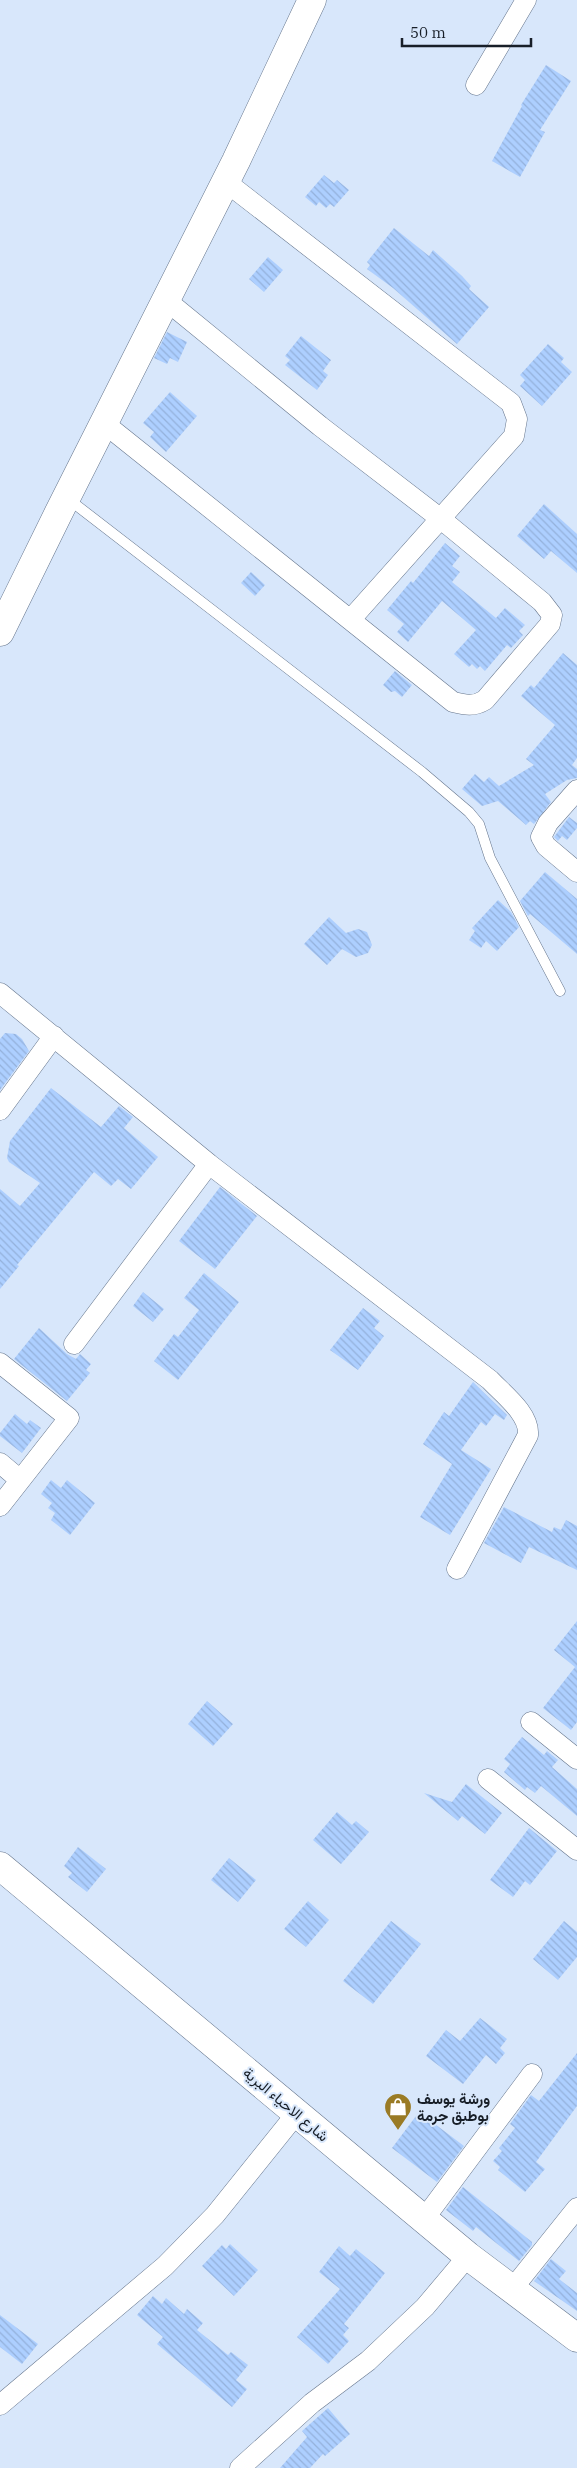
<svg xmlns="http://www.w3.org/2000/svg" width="577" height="2468" viewBox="0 0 577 2468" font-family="'IBM Plex Serif',Vazirmatn,serif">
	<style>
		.building { fill: url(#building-back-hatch) }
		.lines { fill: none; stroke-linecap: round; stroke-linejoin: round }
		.lane-casing { stroke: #65758c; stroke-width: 11 }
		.street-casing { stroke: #65758c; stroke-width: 21 }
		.secondary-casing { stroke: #65758c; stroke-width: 29 }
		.primary-casing { stroke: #65758c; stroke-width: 29 }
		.lane { stroke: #fff; stroke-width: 10 }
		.street { stroke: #fff; stroke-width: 20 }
		.secondary { stroke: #fff; stroke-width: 28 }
		.primary { stroke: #fff; stroke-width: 28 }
		.labels { text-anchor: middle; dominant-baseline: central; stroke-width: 4; stroke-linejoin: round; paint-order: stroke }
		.poi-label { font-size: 15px; font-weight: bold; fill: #181f28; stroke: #d8e7fb; text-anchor: start }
		.street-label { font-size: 15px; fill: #181f28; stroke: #d8e7fb }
	</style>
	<defs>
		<pattern id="building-back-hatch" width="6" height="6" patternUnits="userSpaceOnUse" patternTransform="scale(1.25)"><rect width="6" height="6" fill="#adcfff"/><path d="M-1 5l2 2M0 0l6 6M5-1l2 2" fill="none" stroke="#94b1db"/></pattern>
	</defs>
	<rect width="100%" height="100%" fill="#d8e7fb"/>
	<path class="building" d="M546 65 571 81 540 130 545 132 520 177 492 161 522 106 521 105Z
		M324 175 334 183 337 180 349 190 334 207 330 204 326 208 319 202 316 206 305 197Z
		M394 228 429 256 433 250 462 276 471 286 469 289 489 307 457 344 393 288 367 269 370 265 367 262Z
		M268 257 283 270 264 292 249 279Z
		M167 332 187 342 178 362 170 358 167 364 154 358Z
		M301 336 331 360 323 371 328 375 317 390 285 365 290 360 285 356Z
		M548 344 564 358 561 362 572 372 542 406 520 386 525 380 520 375Z
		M170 392 197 416 166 452 150 437 154 432 143 423Z
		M544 504 577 534V573L551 551 544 559 517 536Z
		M445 543 460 556 452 566 460 572 452 582 496 618 505 608 525 625 519 631 523 635 511 648 507 645 485 671 480 666 477 669 472 664 469 667 454 654 476 630 442 601 408 642 397 632 404 624 387 610 411 581 413 583Z
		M251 572 265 585 255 596 241 583Z
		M563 653 577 665V758L572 765 577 769V778L567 780 545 794 551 802 534 824 530 821 526 825 498 801 482 806 462 789 475 774 484 782 489 777 499 786 534 765 526 759 555 725 521 696 531 685 534 688Z
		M395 671 412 685 402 697 395 691 391 692 383 685Z
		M569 817 577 823V828L567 840 562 836 558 841 554 837Z
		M545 872 577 899V954L530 914 528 916 520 901Z
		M498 900 511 912 519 927 497 951 486 941 481 948 469 940 475 931 472 928Z
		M329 917 346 933 358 929 367 932 372 945 368 953 356 957 342 949 327 965 304 944Z
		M5 1033 16 1034 22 1039 29 1051 0 1090V1039Z
		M51 1088 101 1127 119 1106 133 1117 124 1128 158 1157 131 1189 118 1179 111 1186 94 1172 17 1265 19 1266 0 1289V1189L20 1206 40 1183 9 1162 7 1158 10 1141Z
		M220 1187 257 1216 215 1269 179 1241Z
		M204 1273 239 1302 178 1380 154 1361 174 1334 178 1337 199 1310 184 1298Z
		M143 1292 164 1309 153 1322 133 1306Z
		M363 1308 380 1321 374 1328 384 1336 358 1370 330 1350Z
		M39 1328 67 1354 76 1359 80 1354 91 1364 86 1370 90 1373 67 1401 14 1359Z
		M473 1382 507 1415 504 1420 495 1414 486 1426 481 1422 461 1450 491 1469 450 1535 420 1517 452 1464 423 1444 444 1412 449 1416Z
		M15 1414 27 1424 30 1420 41 1428 22 1453 0 1436V1433Z
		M51 1480 61 1488 67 1480 95 1503 70 1535 51 1520 55 1513 48 1508 52 1503 41 1494Z
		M504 1507 552 1532 554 1527 561 1530 566 1520 577 1526V1570L529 1547 521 1563 484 1543Z
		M577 1621V1722L571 1730 543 1708 575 1667 554 1650Z
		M207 1701 233 1724 213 1746 188 1724Z
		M522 1737 544 1755 547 1751 558 1760 552 1767 577 1789V1816L541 1786 535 1793 527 1787 525 1790 504 1772 510 1764 504 1759Z
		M466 1784 502 1813 485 1834 462 1816 458 1821 424 1793 452 1802Z
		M337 1812 352 1825 356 1821 369 1832 341 1864 313 1840Z
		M529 1828 557 1851 530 1885 525 1881 513 1897 490 1880Z
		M78 1847 106 1869 87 1892 68 1877 72 1873 64 1866Z
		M229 1858 256 1880 238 1902 211 1880Z
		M308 1901 329 1920 306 1947 284 1929Z
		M391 1921 421 1944 373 2004 343 1981Z
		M564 1921 577 1932V1957L558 1980 533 1959Z
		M480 2018 507 2039 500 2048 505 2053 496 2064 486 2055 463 2084 426 2056 446 2030 460 2041Z
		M577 2053V2106L536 2162 545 2169 525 2192 498 2170 500 2167 493 2161 502 2151 499 2148 515 2128 510 2124 531 2095 539 2101Z
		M419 2112 464 2146 437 2182 392 2148Z
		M463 2187 532 2242V2245L519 2261 476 2227 473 2231 446 2210Z
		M230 2244 258 2270 234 2296 202 2266 222 2245 226 2249Z
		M339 2246 350 2256 356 2249 385 2273 344 2324 349 2328 343 2335 349 2341 328 2364 297 2337 340 2289 319 2272Z
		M551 2259 566 2271 559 2279 577 2293V2311L534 2281Z
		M153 2296 162 2304 166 2298 184 2314 187 2309 203 2323 197 2330 228 2355 231 2352 248 2365 236 2380 247 2389 232 2407 157 2344 163 2337 137 2315Z
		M0 2315 38 2344 22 2364 0 2347Z
		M328 2408 350 2434 325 2456 323 2454 310 2468H280L307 2437 302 2431Z"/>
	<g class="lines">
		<defs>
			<path id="lane" d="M67 498 422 772 469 812 479 824 490 858 560 991"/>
			<path id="street" d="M476 85 526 0
				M226 182 511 403 517 419 514 436 351 619
				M105 424 453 702C465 705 474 707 485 700L550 624 552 615 542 602 441 519 320 426 167 301
				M577 790 548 823 541 837 546 846 577 872
				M0 993 209 1164 490 1380C503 1394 530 1414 528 1435L457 1569
				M0 1110 54 1036
				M74 1344 209 1164
				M0 1363 69 1418 0 1506
				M0 1463 19 1479
				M531 1722 577 1759
				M488 1779 577 1850
				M424 2219 532 2074
				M513 2288 577 2208
				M0 2405 165 2266 215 2215 297 2113
				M240 2468 312 2403 368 2361 425 2307 468 2256"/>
			<path id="secondary" d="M0 632 58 514 236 161 312 0"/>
			<path id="primary" d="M0 1866 468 2256 577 2338"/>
		</defs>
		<use href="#lane" class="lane-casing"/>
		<use href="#street" class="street-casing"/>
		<use href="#secondary" class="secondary-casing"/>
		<use href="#primary" class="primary-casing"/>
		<use href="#lane" class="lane"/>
		<use href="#street" class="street"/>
		<use href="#secondary" class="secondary"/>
		<use href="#primary" class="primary"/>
	</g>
	<defs>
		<symbol id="shop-pin" viewBox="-11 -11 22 30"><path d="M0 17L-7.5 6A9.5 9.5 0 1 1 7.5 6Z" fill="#9a7b25" stroke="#d8e7fb"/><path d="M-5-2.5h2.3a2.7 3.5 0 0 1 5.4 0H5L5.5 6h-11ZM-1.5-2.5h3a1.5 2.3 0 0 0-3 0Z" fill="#fff"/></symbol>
	</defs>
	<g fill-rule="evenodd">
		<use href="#shop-pin" x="382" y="2091" width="32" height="43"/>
	</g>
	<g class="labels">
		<g class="poi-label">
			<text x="417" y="2098">ورشة يوسف<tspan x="417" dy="17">بوطبق جرمة</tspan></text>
		</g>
		<g class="street-label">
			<text transform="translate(286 2104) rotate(40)">شارع الاحياء البرية</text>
		</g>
	</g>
	<path d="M402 38v8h129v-8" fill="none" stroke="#181f28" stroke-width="2.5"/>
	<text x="410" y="38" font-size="15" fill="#181f28" stroke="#d8e7fb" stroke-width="4" paint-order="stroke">50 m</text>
</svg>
